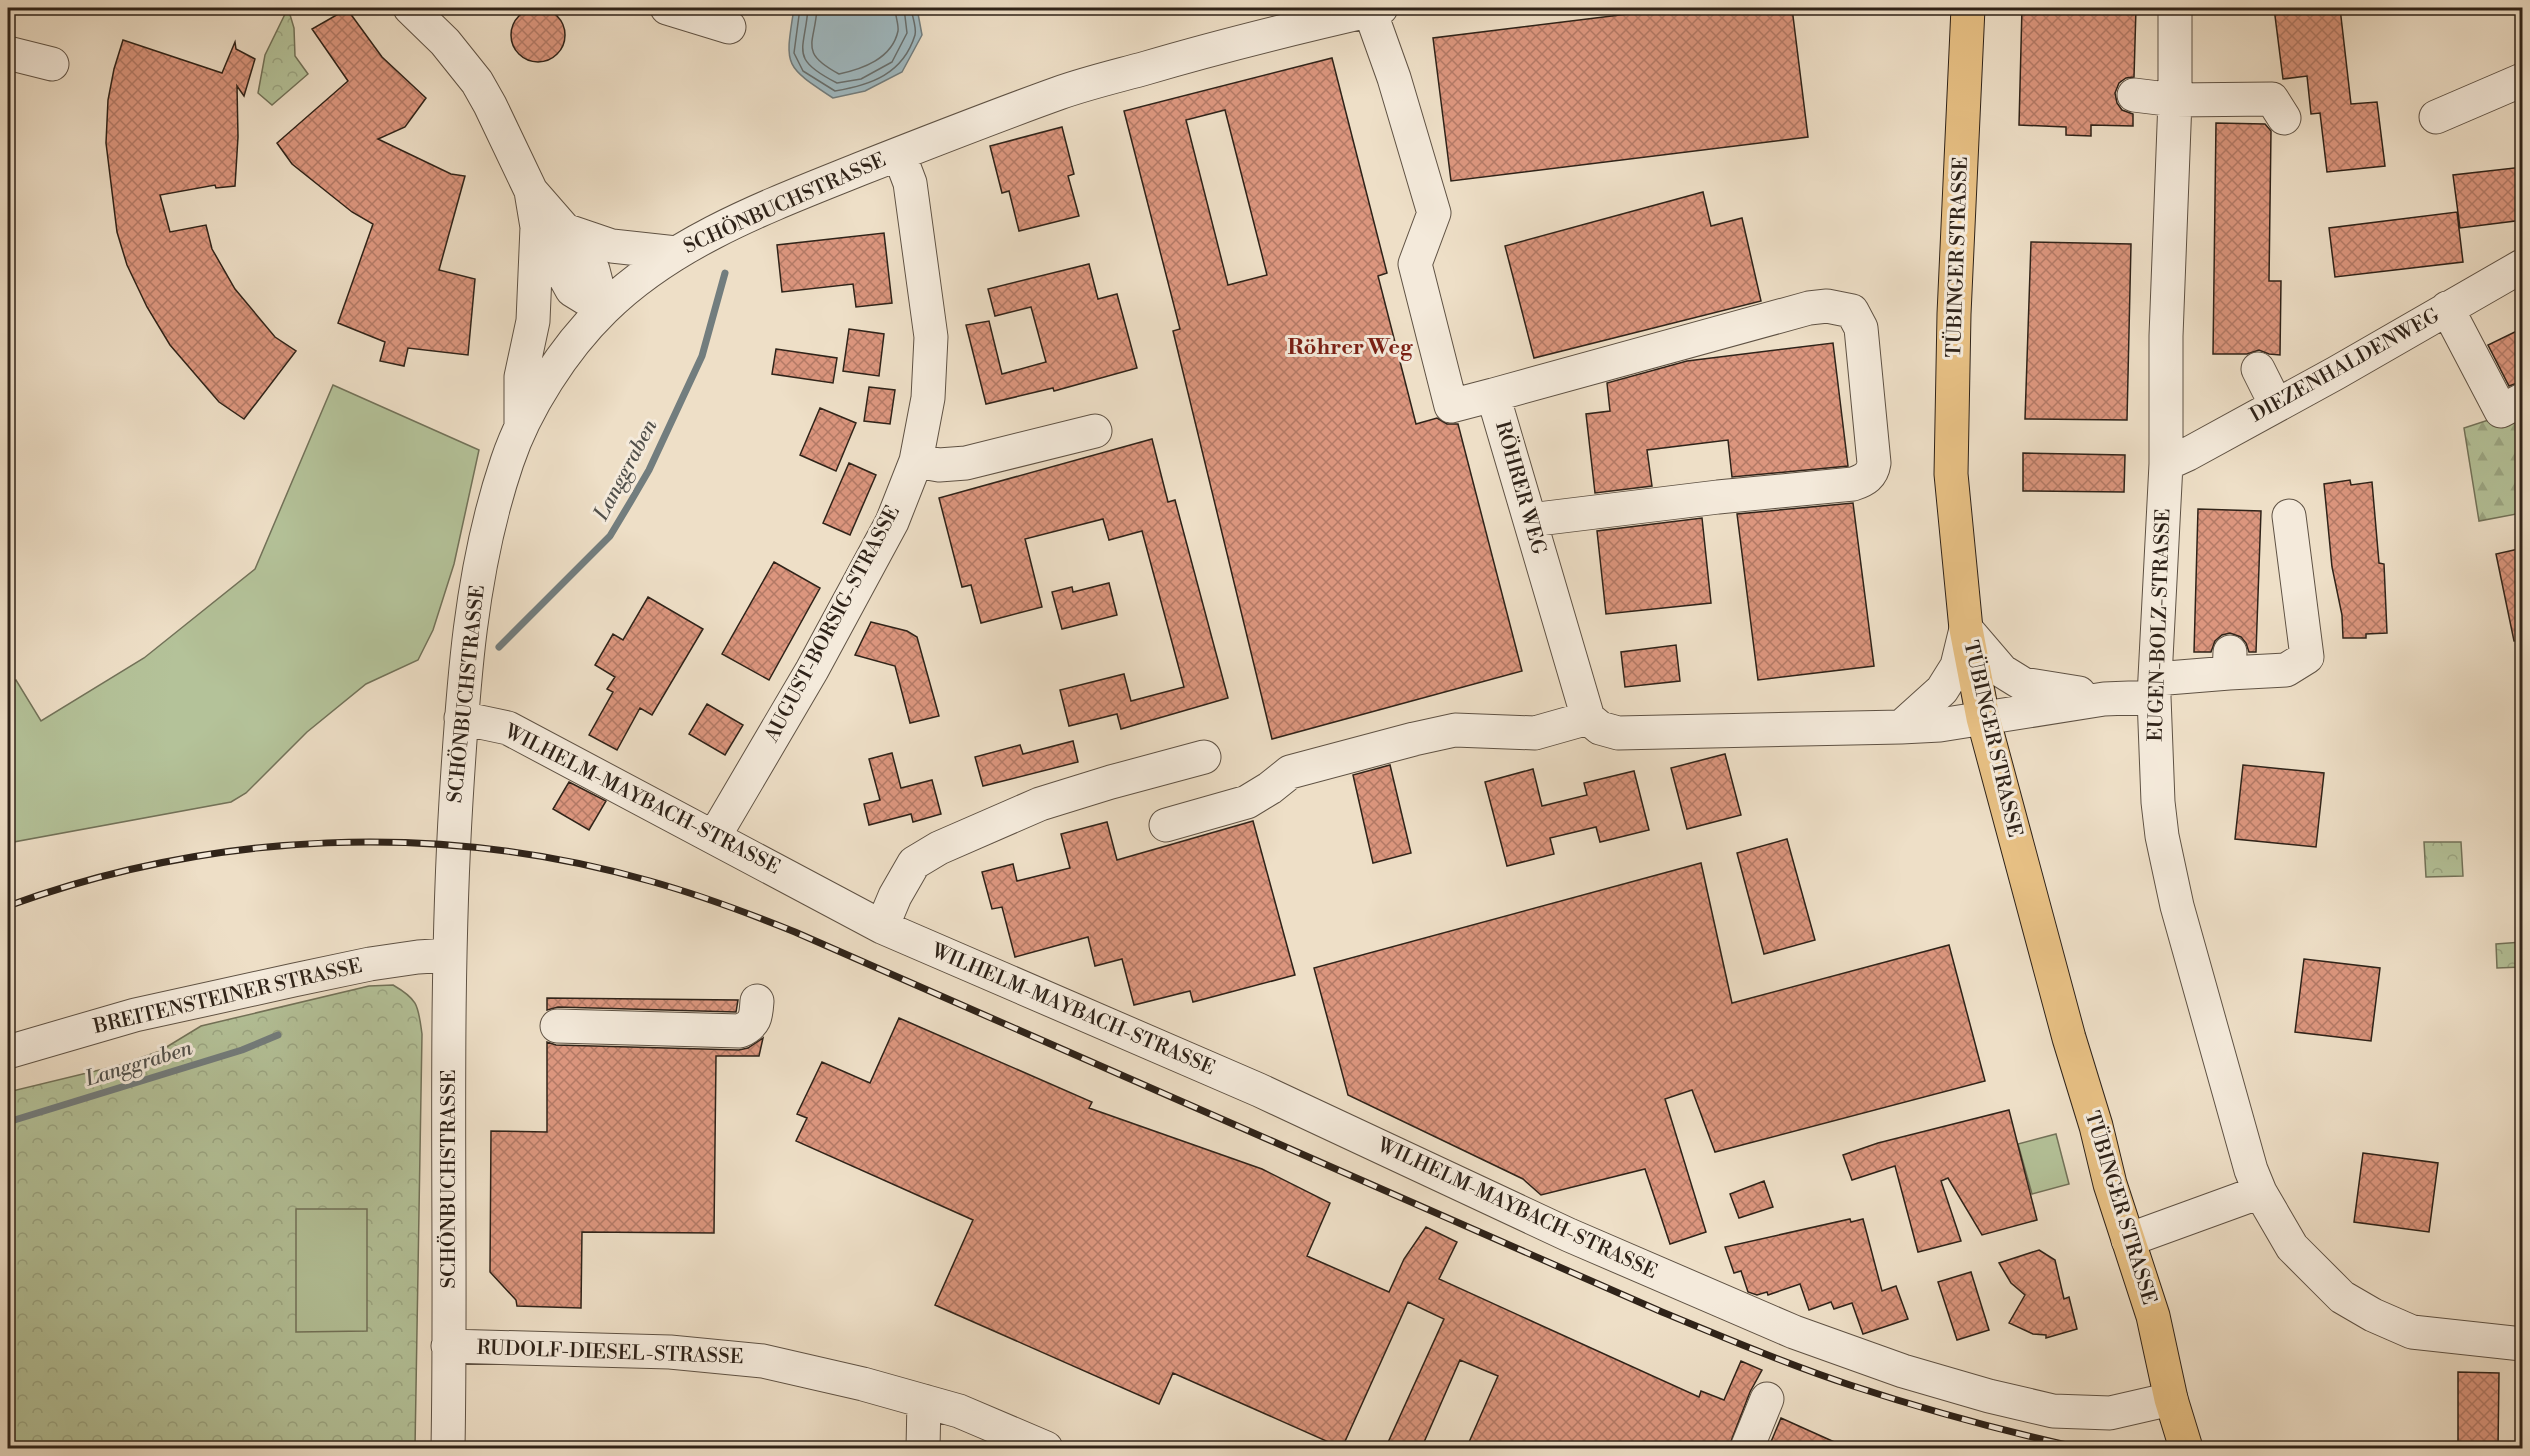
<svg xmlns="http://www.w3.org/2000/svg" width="2530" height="1456" viewBox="0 0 2530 1456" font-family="'Libre Bodoni',serif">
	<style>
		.forest { fill: url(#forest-firs); stroke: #727259; stroke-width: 1.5 }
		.park { fill: url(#park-crowns); stroke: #727259; stroke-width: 1.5 }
		.garden { fill: #b4c299; stroke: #727259; stroke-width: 1.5 }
		.water { fill: #9fb9c1; stroke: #727d7e; stroke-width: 1.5 }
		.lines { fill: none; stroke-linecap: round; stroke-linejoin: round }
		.shore { stroke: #676e6d; stroke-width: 1.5 }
		.stream { stroke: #727d7e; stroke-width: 7 }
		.building { fill: url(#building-cross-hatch); stroke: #2f2319; stroke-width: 1.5; fill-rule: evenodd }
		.minor-casing { stroke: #5f5244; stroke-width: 35 }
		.major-casing { stroke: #2f2319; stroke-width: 35 }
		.minor { stroke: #f4eadb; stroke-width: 33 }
		.major { stroke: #e7c084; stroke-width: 33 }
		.rail-casing { stroke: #2f2319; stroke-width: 7 }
		.rail { stroke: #f4eadb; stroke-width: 4.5; stroke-dasharray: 14; stroke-linecap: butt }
		.labels { text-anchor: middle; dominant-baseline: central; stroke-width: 6; stroke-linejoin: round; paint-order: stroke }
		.street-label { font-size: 20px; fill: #2f2319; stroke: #f4eadb }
		.water-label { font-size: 21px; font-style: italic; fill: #51504b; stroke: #f4eadb }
		.quarter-label { font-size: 22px; font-weight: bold; fill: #7a1f14; stroke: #f4eadb }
	</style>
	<defs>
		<pattern id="forest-firs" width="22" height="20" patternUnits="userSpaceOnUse" patternTransform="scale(1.5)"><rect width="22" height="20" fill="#b4c299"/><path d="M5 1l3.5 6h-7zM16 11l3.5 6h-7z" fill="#9ba683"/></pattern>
		<pattern id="park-crowns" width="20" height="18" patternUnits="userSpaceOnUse" patternTransform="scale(1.5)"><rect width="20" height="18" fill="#b4c299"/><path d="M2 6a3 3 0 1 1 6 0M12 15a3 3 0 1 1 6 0" fill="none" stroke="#9ba683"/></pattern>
		<pattern id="building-cross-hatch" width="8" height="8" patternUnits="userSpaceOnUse" patternTransform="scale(1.5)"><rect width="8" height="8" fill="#dc967e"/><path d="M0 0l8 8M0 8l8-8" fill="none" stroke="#b37a66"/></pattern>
	</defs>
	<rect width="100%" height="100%" fill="#eedfc7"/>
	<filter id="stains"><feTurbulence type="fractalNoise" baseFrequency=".00333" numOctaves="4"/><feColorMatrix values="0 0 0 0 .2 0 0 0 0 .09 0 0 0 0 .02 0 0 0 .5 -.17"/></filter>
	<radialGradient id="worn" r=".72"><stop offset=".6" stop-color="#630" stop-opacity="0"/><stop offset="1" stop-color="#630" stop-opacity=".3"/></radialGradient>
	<path class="forest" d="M2522 409V513L2479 521 2464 428Z"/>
	<path class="park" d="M288 8 294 28 295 56 308 74 272 105 258 93 265 55Z
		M2424 842H2461L2463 876 2426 877Z
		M2522 942V967L2497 968 2496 944Z
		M393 985C419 1000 418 1006 422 1034L415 1448H8V1092L120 1065 160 1051 201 1026 369 986Z"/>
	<path class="garden" d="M333 385 479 450 454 564 433 630 418 660 366 684 307 732 246 793 231 802 8 843V685L16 680 41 721 144 658 255 569Z
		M2056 1134 2069 1184 2032 1194 2018 1144Z
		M296 1209H367V1331L296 1332Z"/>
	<path class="water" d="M794 8H917L922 35 902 72 865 91 833 98C783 65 785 66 794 8Z"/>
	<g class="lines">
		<path class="shore" d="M800 8 794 53 803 71 835 91C871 85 903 74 915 35 917 28 912 16 911 8
			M808 8C805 51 788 58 837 83L861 79 892 62 907 33 904 8
			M817 8C815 44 798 52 839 74 862 69 892 59 898 31 899 25 895 15 895 8"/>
		<path class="stream" d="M499 647 610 536 631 501 649 470 702 356 725 273
			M8 1122 242 1050 278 1035"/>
	</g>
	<path class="building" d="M511 35a27 27 0 1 1 54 0a27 27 0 1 1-54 0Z
		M1677 8H1792L1808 137 1451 181 1433 38Z
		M2022 8H2136L2134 77 2126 78 2119 83 2115 93 2117 103 2122 110 2133 114V126L2091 125V136L2066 135V127L2019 125Z
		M2274 8H2318V10L2340 8 2351 104 2377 102 2385 166 2327 172 2320 113 2311 114 2307 76 2283 79Z
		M347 9 382 57 426 98 405 127 378 139 451 174 465 176 439 270 475 279 468 355 408 348 404 366 380 361 385 342 338 323 373 224 352 212 292 164 277 143 348 81 312 29Z
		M123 40 222 73 235 42 236 49 255 59 244 96 237 86 238 137 235 186 216 188 215 185 160 195 170 232 206 225 212 249 235 289 275 337 296 351 244 419 219 402 170 345 147 307 127 265 117 232 106 143 108 100 114 69Z
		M1332 58 1387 273 1378 276 1416 424 1437 418 1447 424H1458L1522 671 1272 739 1173 331 1180 329 1124 111ZM1225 110 1267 275 1228 285 1186 120Z
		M2216 123 2265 124 2271 131 2269 281H2281L2280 355 2269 354 2259 350 2247 354H2213Z
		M1062 127 1074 174 1068 176 1079 216 1019 231 1009 191 1002 193 990 146Z
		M2523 167V220L2460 228 2453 175Z
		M1703 192 1711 226 1742 218 1761 301 1534 358 1505 246Z
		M2457 212 2463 262 2335 277 2329 228Z
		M884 233 892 303 856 307 853 284 782 292 777 245Z
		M2031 242 2131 244 2127 420 2025 419Z
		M1089 264 1098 299 1117 294 1137 368 1054 391 1053 388 986 404 966 325 989 321 1002 374 1046 362 1031 307 995 316 988 289Z
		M2523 328V381L2509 386 2488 345Z
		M849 329 884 334 879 376 843 371Z
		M1833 343 1848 466 1732 477 1728 440 1647 450 1652 486 1595 493 1586 414 1610 411 1607 383 1687 361Z
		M776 349 837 358 833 383 772 374Z
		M869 387 895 390 890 424 864 421Z
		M820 408 856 423 836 471 800 455Z
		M1152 439 1168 502 1175 500 1228 698 1121 729 1117 714 1069 726 1060 690 1124 674 1131 701 1184 687 1142 531 1109 540 1103 519 1025 539 1042 607 981 623 971 585 962 587 939 498Z
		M2023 453 2125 455 2124 492 2023 491Z
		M849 463 876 475 850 535 823 523Z
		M2350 480 2351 485 2372 482 2379 563 2384 564 2387 633 2366 634V638H2343L2342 615 2332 567 2324 484Z
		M1853 503 1874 666 1758 680 1737 514Z
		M2198 509 2261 511 2256 652H2249L2246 643 2241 637 2230 633 2222 635 2215 641 2211 652H2194Z
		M1702 518 1711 603 1606 614 1597 531Z
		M2523 548V640L2514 641 2496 554Z
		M774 562 820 588 769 680 722 654Z
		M1109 583 1117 615 1062 629 1052 592 1072 587 1073 592Z
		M648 597 703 629 652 715 640 708 617 750 589 735 613 692 607 689 615 677 595 665 613 634 623 640Z
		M871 622 907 631 917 637 939 716 910 723 895 666 855 655Z
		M1676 645 1680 681 1625 687 1621 652Z
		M707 704 743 725 725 755 689 734Z
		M1073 741 1078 762 983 786 975 757 1020 745 1023 754Z
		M892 753 901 788 932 780 941 814 913 822 911 814 869 825 864 804 880 800 869 759Z
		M1725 754 1741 815 1687 829 1671 768Z
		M1390 765 1411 853 1373 863 1353 775Z
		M2243 765 2324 773 2316 847 2235 839Z
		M1533 769 1542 806 1587 795 1584 783 1634 771 1649 830 1600 842 1596 827 1550 838 1554 854 1507 866 1485 782Z
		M569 782 606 801 589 830 553 809Z
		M1253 821 1295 975 1193 1002 1190 991 1134 1005 1122 959 1095 966 1088 937 1015 957 1002 907 992 909 982 872 1013 864 1017 881 1070 868 1061 834 1107 822 1117 860Z
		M1787 839 1815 940 1764 954 1737 853Z
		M1701 863 1732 1003 1949 945 1985 1081 1715 1152 1692 1090 1665 1099 1706 1232 1670 1244 1645 1169 1541 1195 1523 1179 1348 1095 1314 968Z
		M2304 959 2380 968 2371 1041 2295 1032Z
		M547 998 738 1000 736 1012 558 1007 547 1010Z
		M899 1018 1092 1102 1089 1108 1262 1169 1330 1203 1307 1256 1389 1292 1404 1259 1426 1227 1457 1242 1439 1279 1699 1397 1701 1391 1724 1400 1741 1361 1762 1370 1750 1392 1728 1449H1466L1498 1376 1460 1360 1421 1449H1385L1444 1319 1408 1302 1342 1448 1173 1373 1159 1404 935 1305 973 1220 796 1141 807 1118 797 1114 822 1062 870 1083Z
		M763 1038 759 1056H716L714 1233 582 1232 581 1308 517 1306 516 1300 490 1272 491 1131 547 1132V1042L556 1045 739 1050 748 1048Z
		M2009 1110 2037 1220 1982 1235 1948 1178 1941 1181 1961 1241 1918 1252 1895 1166 1852 1180 1843 1155 1878 1143Z
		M2363 1153 2438 1163 2429 1232 2354 1222Z
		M1764 1181 1773 1207 1739 1218 1730 1194Z
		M1850 1219 1851 1222 1863 1219 1882 1291 1896 1286 1908 1319 1863 1334 1852 1303 1834 1309 1831 1302 1809 1310 1800 1284 1768 1295 1767 1292 1757 1295 1748 1292 1741 1271 1734 1273 1725 1247Z
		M2039 1250 2055 1260 2064 1299 2069 1297 2077 1329 2046 1338V1335L2033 1334 2009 1323 2025 1295 2011 1283 1999 1263Z
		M1971 1272 1989 1330 1957 1340 1938 1282Z
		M2458 1372 2499 1373 2498 1449H2458Z
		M1781 1418 1850 1449H1768Z"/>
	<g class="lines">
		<defs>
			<path id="minor" d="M410 8 445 42 477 82 490 105 531 191 565 230 593 270 603 309
				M667 8 729 27
				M1369 8 1394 78 1434 213 1415 264 1451 406 1493 395 1588 718 1600 728 1618 733 1901 727 1940 725 2104 699 2154 697
				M2175 8V100L2166 336V464L2154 697 2158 802 2162 836 2177 906 2251 1170 2260 1192 2292 1247 2342 1297 2373 1315 2412 1332 2522 1344
				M8 53 52 64
				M2134 95 2175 100 2272 99 2284 118
				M2436 117 2522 80
				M537 227 572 290 603 309
				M565 230 612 246 676 253
				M2447 308 2501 411 2522 400
				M2258 369 2276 405
				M1493 395 1809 308 1827 306 1852 311 1861 328 1874 463C1872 476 1865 480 1853 484L1718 497 1530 520
				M521 424V377L533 321 537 227 531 191
				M916 461 939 465 966 463 1095 431
				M2166 464 2188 454 2336 373 2522 266
				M1966 629 2002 671 2023 684 2079 693
				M2229 673 2286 670 2307 657 2289 516
				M2155 679 2229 673 2230 652
				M461 718 508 728 882 927 1259 1090 1569 1235 1794 1332 1903 1371 1989 1396 2053 1411 2110 1413 2171 1399
				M1901 727 1942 690 1957 666 1966 629
				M1166 825 1247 802 1270 788 1290 772 1414 739 1455 730 1535 733 1588 718
				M714 837 812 670 892 522 916 461 928 398 931 337 910 183 899 154
				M882 927 895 896 914 863 939 848 1040 804 1111 782 1204 757
				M557 1026 740 1031C756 1024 756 1016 757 1001
				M8 1052 135 1015 294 980 370 964 418 957 450 955
				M2128 1240 2260 1192
				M448 1346 670 1352 763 1361 863 1384 959 1411 1046 1448
				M448 1448C452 1233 443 1016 456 801 463 687 470 571 507 462 525 408 564 348 604 309 674 240 771 205 860 169 926 143 992 117 1059 93 1087 83 1117 76 1146 68 1224 45 1302 26 1381 8
				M923 1448 924 1401
				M1747 1448 1767 1399"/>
			<path id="major" d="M1968 8 1954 314 1951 474 1966 629 1983 718 2069 1038 2096 1126 2110 1184 2153 1316 2171 1399 2186 1448"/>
		</defs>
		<use href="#minor" class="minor-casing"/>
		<use href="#major" class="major-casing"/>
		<use href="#minor" class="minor"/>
		<use href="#major" class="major"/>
		<defs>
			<path id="rail" d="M8 906C213 831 440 821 650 881 700 895 748 913 795 932L1662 1312C1725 1338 1787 1364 1850 1385 1926 1410 2003 1431 2080 1448"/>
		</defs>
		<use href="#rail" class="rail-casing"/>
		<use href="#rail" class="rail"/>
	</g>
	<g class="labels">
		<g class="street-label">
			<text transform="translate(785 204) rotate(-24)">SCHÖNBUCHSTRASSE</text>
			<text transform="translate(1958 257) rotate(-88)">TÜBINGER STRASSE</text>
			<text transform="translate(2345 366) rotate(-29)">DIEZENHALDENWEG</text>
			<text transform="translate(1520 488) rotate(74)">RÖHRER WEG</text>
			<text transform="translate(833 624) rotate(-62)">AUGUST-BORSIG-STRASSE</text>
			<text transform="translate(2160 625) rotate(-88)">EUGEN-BOLZ-STRASSE</text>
			<text transform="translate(467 694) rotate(-84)">SCHÖNBUCHSTRASSE</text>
			<text transform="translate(1992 739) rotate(77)">TÜBINGER STRASSE</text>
			<text transform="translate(642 800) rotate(27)">WILHELM-MAYBACH-STRASSE</text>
			<text transform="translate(228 997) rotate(-13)">BREITENSTEINER STRASSE</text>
			<text transform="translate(1073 1010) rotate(23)">WILHELM-MAYBACH-STRASSE</text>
			<text transform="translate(449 1179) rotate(-90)">SCHÖNBUCHSTRASSE</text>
			<text transform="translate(2120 1208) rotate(73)">TÜBINGER STRASSE</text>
			<text transform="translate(1517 1209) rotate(25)">WILHELM-MAYBACH-STRASSE</text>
			<text transform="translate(610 1353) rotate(2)">RUDOLF-DIESEL-STRASSE</text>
		</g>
		<g class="water-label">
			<text transform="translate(626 470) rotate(-62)">Langgraben</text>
			<text transform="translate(139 1064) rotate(-17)">Langgraben</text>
		</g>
		<g class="quarter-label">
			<text x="1350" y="347">Röhrer Weg</text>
		</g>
	</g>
	<rect width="2530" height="1456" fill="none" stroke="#eedfc7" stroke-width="30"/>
	<rect x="9" y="9" width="2512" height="1438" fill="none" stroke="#2f2319" stroke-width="3"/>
	<rect x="15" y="15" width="2500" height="1426" fill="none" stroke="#2f2319" stroke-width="1.5"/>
	<rect width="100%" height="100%" filter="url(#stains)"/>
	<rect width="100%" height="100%" fill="url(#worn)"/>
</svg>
